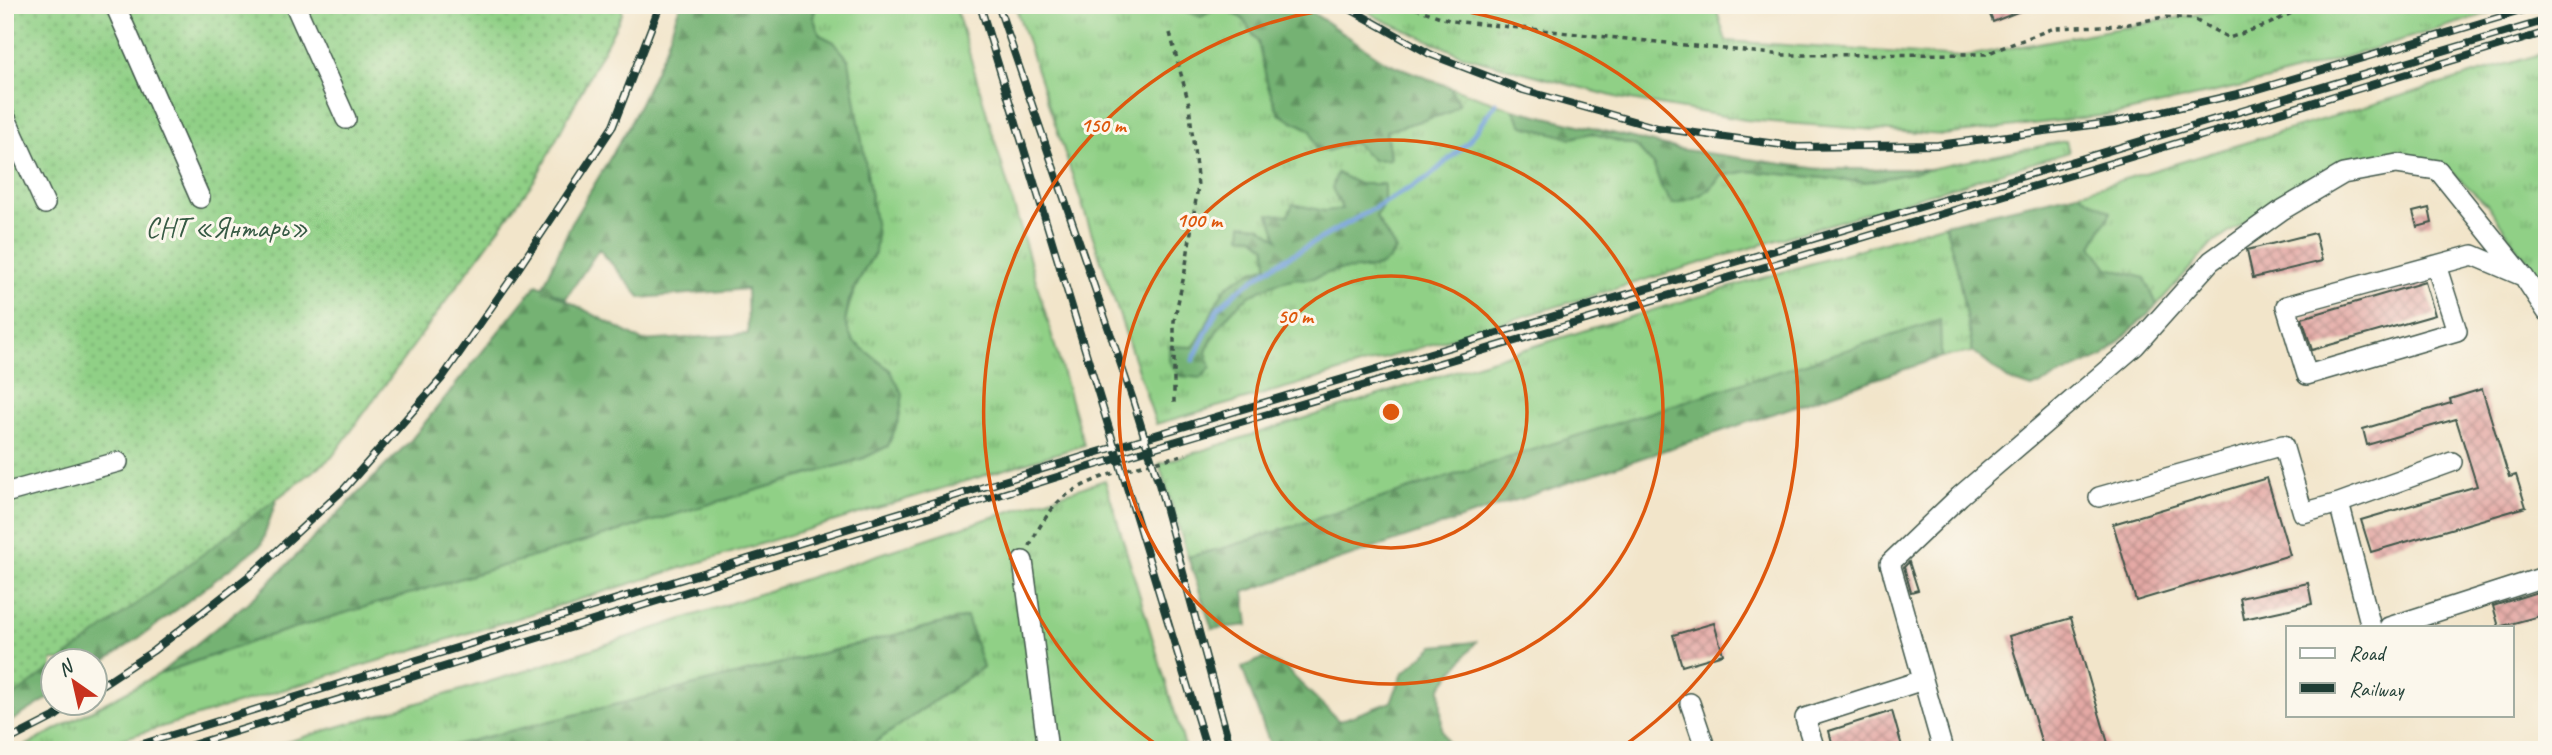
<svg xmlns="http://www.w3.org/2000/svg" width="2552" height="755" viewBox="0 0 2552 755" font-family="Caveat,sans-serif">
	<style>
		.grass { fill: url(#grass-tufts); stroke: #58865d; stroke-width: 2 }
		.forest { fill: url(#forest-firs); stroke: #4a7854; stroke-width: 2; fill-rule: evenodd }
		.garden { fill: url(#garden-dots); stroke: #58865d; stroke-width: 2 }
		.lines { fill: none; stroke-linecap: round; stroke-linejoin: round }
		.stream { stroke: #6f9fd9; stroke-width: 5 }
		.building { fill: url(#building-cross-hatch) }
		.minor-casing { stroke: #3f564a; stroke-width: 22 }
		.path { stroke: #3f564a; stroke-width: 3.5; stroke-dasharray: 5 5; stroke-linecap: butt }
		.minor { stroke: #fff; stroke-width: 19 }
		.rail-casing { stroke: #1f3d34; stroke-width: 8 }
		.rail { stroke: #fbf7ec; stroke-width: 5; stroke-dasharray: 16; stroke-linecap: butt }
		.ring { fill: none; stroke: #de580e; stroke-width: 3.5 }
		.labels { text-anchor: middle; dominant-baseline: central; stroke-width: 6; stroke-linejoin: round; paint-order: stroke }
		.park-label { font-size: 28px; fill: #365a44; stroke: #fbf7ec }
		.centre { fill: #de580e; stroke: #fbf7ec; stroke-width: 3.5 }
		.ring-label { font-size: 21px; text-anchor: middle; font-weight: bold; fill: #de580e; stroke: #fbf7ec; stroke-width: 6; stroke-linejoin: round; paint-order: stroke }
	</style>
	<defs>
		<pattern id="grass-tufts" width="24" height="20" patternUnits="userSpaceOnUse" patternTransform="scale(1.75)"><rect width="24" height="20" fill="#90d086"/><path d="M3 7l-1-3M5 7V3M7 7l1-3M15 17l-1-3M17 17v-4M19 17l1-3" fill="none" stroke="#75aa6e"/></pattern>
		<pattern id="forest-firs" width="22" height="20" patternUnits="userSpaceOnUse" patternTransform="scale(1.75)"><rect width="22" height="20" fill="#74b273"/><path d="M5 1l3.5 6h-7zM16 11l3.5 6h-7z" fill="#5f925f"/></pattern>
		<pattern id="garden-dots" width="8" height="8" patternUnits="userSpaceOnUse" patternTransform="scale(1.75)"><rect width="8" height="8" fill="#90d086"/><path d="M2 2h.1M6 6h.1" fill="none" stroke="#75aa6e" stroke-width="1.8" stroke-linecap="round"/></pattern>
		<pattern id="building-cross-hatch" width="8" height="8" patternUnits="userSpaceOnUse" patternTransform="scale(1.75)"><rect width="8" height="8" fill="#e4a9a5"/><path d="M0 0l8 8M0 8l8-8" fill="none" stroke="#b88b87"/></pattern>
	</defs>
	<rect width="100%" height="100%" fill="#fbf7ec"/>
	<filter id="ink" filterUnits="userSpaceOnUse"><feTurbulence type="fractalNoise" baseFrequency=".0143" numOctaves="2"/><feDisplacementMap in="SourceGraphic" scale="14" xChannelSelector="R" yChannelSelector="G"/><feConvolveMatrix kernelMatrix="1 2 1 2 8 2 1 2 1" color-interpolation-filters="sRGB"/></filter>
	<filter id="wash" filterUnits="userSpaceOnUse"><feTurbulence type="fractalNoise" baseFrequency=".00686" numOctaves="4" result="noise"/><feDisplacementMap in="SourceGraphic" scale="28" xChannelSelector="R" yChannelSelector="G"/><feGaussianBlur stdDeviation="1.57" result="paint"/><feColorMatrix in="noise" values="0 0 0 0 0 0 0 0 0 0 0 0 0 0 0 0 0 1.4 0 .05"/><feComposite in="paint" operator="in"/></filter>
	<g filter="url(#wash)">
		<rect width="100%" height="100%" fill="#f2e5ca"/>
		<path class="grass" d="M817 5H955L1084 445 86 750H18L159 674 268 636 864 458 888 446 845 322C850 296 861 275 875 253L834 42 820 35 813 16Z
			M1015 5H1183L1184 10 1221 7 1242 18 1258 42 1268 86 1279 114 1311 130 1327 151 1354 142 1373 160 1390 158 1386 131 1459 104 1450 87 1513 109 1523 126 1572 138 1591 133 1636 146 1654 166 1662 189 1710 190 1720 176 1749 171 1865 182 2066 141 2069 152 1296 385 1156 424Z
			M1359 5H1715L1726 41 1961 57 2248 5H2517L2273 79 2123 113 1943 135 1746 120 1619 98 1464 56 1376 17Z
			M2547 52V293L2487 204 2447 168 2405 154 2338 169 2260 212 2212 244 2157 305 2145 278 2108 268 2092 246 2111 212 2078 193Z
			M1945 224 1957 268 1973 352 1941 357 1940 321 1228 547 1188 557 1159 464 1589 329Z
			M1105 480 1186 750H864L983 667 967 617 434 750H260L525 671Z"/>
		<path class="forest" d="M680 5H817L813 17 820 35 834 42 849 60 877 235 875 252 863 272 849 301 845 322 853 341 890 370 903 395 899 419 888 446 864 458 268 636 159 674 258 594 411 440 537 284 543 287 572 222 629 126 664 52ZM599 249 641 298 747 289 748 334 643 341 551 292 566 298Z
			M1183 5H1301L1386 62 1450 87 1459 104 1448 113 1386 131 1390 159 1373 160 1354 142 1327 151 1316 149 1311 130 1279 114 1268 86 1258 42 1242 18 1221 7 1201 17 1183 10Z
			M1513 109 1678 149 1819 169H1932L1865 182 1749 171 1720 176C1707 195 1696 198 1673 204L1662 189 1654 166 1636 146 1591 133 1572 138 1523 126Z
			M1337 173 1359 184H1384V202L1376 217 1396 250C1381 277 1357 266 1334 271 1327 273 1320 276 1313 278 1307 280 1299 277 1292 279 1248 289 1224 311 1206 352L1211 367 1201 378 1180 376 1169 361V346L1193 347C1208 330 1212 303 1226 288 1237 277 1253 271 1267 266L1266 247 1254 237 1241 236 1242 224 1260 226 1278 239 1269 214 1288 215 1293 204 1324 211 1342 209 1332 188Z
			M2078 193 2111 212 2092 246 2108 268 2145 278 2157 305 2104 356 2032 388 2009 380 1973 352 1957 268 1945 224Z
			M1940 320 1941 357 1244 592 1248 625 1212 629 1188 557 1228 547Z
			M282 484 261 545 150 630 95 668 94 660H52V696L5 725V671Z
			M967 617 983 667 864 750H434Z
			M1476 642 1440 689 1442 730 1451 750H1272L1242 668 1263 658 1285 668 1339 721 1391 702 1403 673 1434 646Z"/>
		<path class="garden" d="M5 5H622V14L536 178 332 457 62 660H52V667L5 703Z"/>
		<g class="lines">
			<path class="stream" d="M1193 360 1218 308 1241 288 1276 264 1429 177 1468 142 1496 103"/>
		</g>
		<g id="blocks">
			<path class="building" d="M1986 5H2032V6L1993 22Z
				M2429 208 2432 223 2417 227 2413 212Z
				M2315 233 2322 261 2253 278 2247 250Z
				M2425 282 2435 315 2312 350 2302 318Z
				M2482 389 2509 477 2516 475 2526 507 2371 552 2361 520 2477 486 2456 419 2367 445 2363 429 2451 403 2450 399Z
				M2267 478 2290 555 2136 601 2113 524Z
				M1909 562 1918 590 1911 592 1904 567Z
				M2308 583 2312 604 2244 619 2240 598Z
				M2547 589V614L2499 627 2493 606Z
				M2071 618 2110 750H2044L2009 636Z
				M1714 623 1723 654 1682 666 1673 635Z
				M1892 711 1903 750H1834L1829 731Z"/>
		</g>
	</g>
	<g filter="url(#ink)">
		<use href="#blocks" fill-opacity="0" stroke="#3f564a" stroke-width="2"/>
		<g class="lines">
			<defs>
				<path id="minor" d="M115 5 200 198
					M295 5 346 119
					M5 116 45 204
					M2436 265 2457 331 2307 375 2286 306 2473 255 2520 275
					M5 493 118 462
					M2099 497 2283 445 2303 513 2339 503
					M1023 561 1048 750
					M2371 627 2339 503 2452 462
					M2389 627 2547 576
					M1690 703 1706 750
					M1815 750 1805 718 1923 680
					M1943 750 1890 563 1960 496 2135 346 2211 261 2282 210 2343 174 2397 164 2438 170 2524 277 2547 312"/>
			</defs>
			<use href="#minor" class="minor-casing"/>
			<path class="path" d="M1406 5 1452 21 1783 55 1986 54 2054 28 2124 25 2163 17 2193 19 2229 38 2269 24 2308 5
				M2539 5 2547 31
				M1170 33 1189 104 1198 186 1185 271 1174 321V403
				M1030 546C1035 532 1052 506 1064 497 1099 472 1146 465 1186 454"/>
			<use href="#minor" class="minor"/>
			<defs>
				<path id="rail" d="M980 5 1207 750
					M998 5 1133 400 1159 484 1231 750
					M1343 5 1430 54 1523 90 1658 128 1798 147 1938 145 2115 122 2255 90 2541 5
					M94 690 153 651 253 573 345 488 442 378 516 272 613 126 660 5
					M5 742 54 717 75 702
					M123 750 1095 453 2547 20
					M176 750 1099 464 1795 258 2547 32"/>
			</defs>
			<use href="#rail" class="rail-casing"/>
			<use href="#rail" class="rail"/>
		</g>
	</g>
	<g class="ring">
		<circle cx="1391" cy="412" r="136"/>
		<circle cx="1391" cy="412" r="272"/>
		<path d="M1163 749A407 407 0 0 1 1373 5M1409 5A407 407 0 0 1 1619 749"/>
	</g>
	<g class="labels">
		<g class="park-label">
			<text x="227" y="227">СНТ «Янтарь»</text>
		</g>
	</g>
	<circle cx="1391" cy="412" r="10" class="centre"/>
	<g class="ring-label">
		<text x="1103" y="132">150 m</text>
		<text x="1199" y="227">100 m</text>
		<text x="1295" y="323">50 m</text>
	</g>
	<rect width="2552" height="755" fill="none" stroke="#fbf7ec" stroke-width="28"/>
	<rect x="2286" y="626" width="228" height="91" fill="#fbf7ec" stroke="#a3ada2" stroke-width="2"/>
	<rect x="2300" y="648" width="35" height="10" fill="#ffffff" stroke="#a3ada2" stroke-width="2"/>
	<text x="2349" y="660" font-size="21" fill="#1f3d34">Road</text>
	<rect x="2300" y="683" width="35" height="10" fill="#1f3d34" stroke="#a3ada2" stroke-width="2"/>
	<text x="2349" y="696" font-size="21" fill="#1f3d34">Railway</text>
	<g transform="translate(74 682) rotate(326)"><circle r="33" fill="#fbf7ec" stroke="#a3ada2" stroke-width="2"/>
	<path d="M0-5L12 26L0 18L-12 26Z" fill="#c8321e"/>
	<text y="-10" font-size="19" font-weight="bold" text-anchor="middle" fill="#1f3d34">N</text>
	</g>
</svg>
